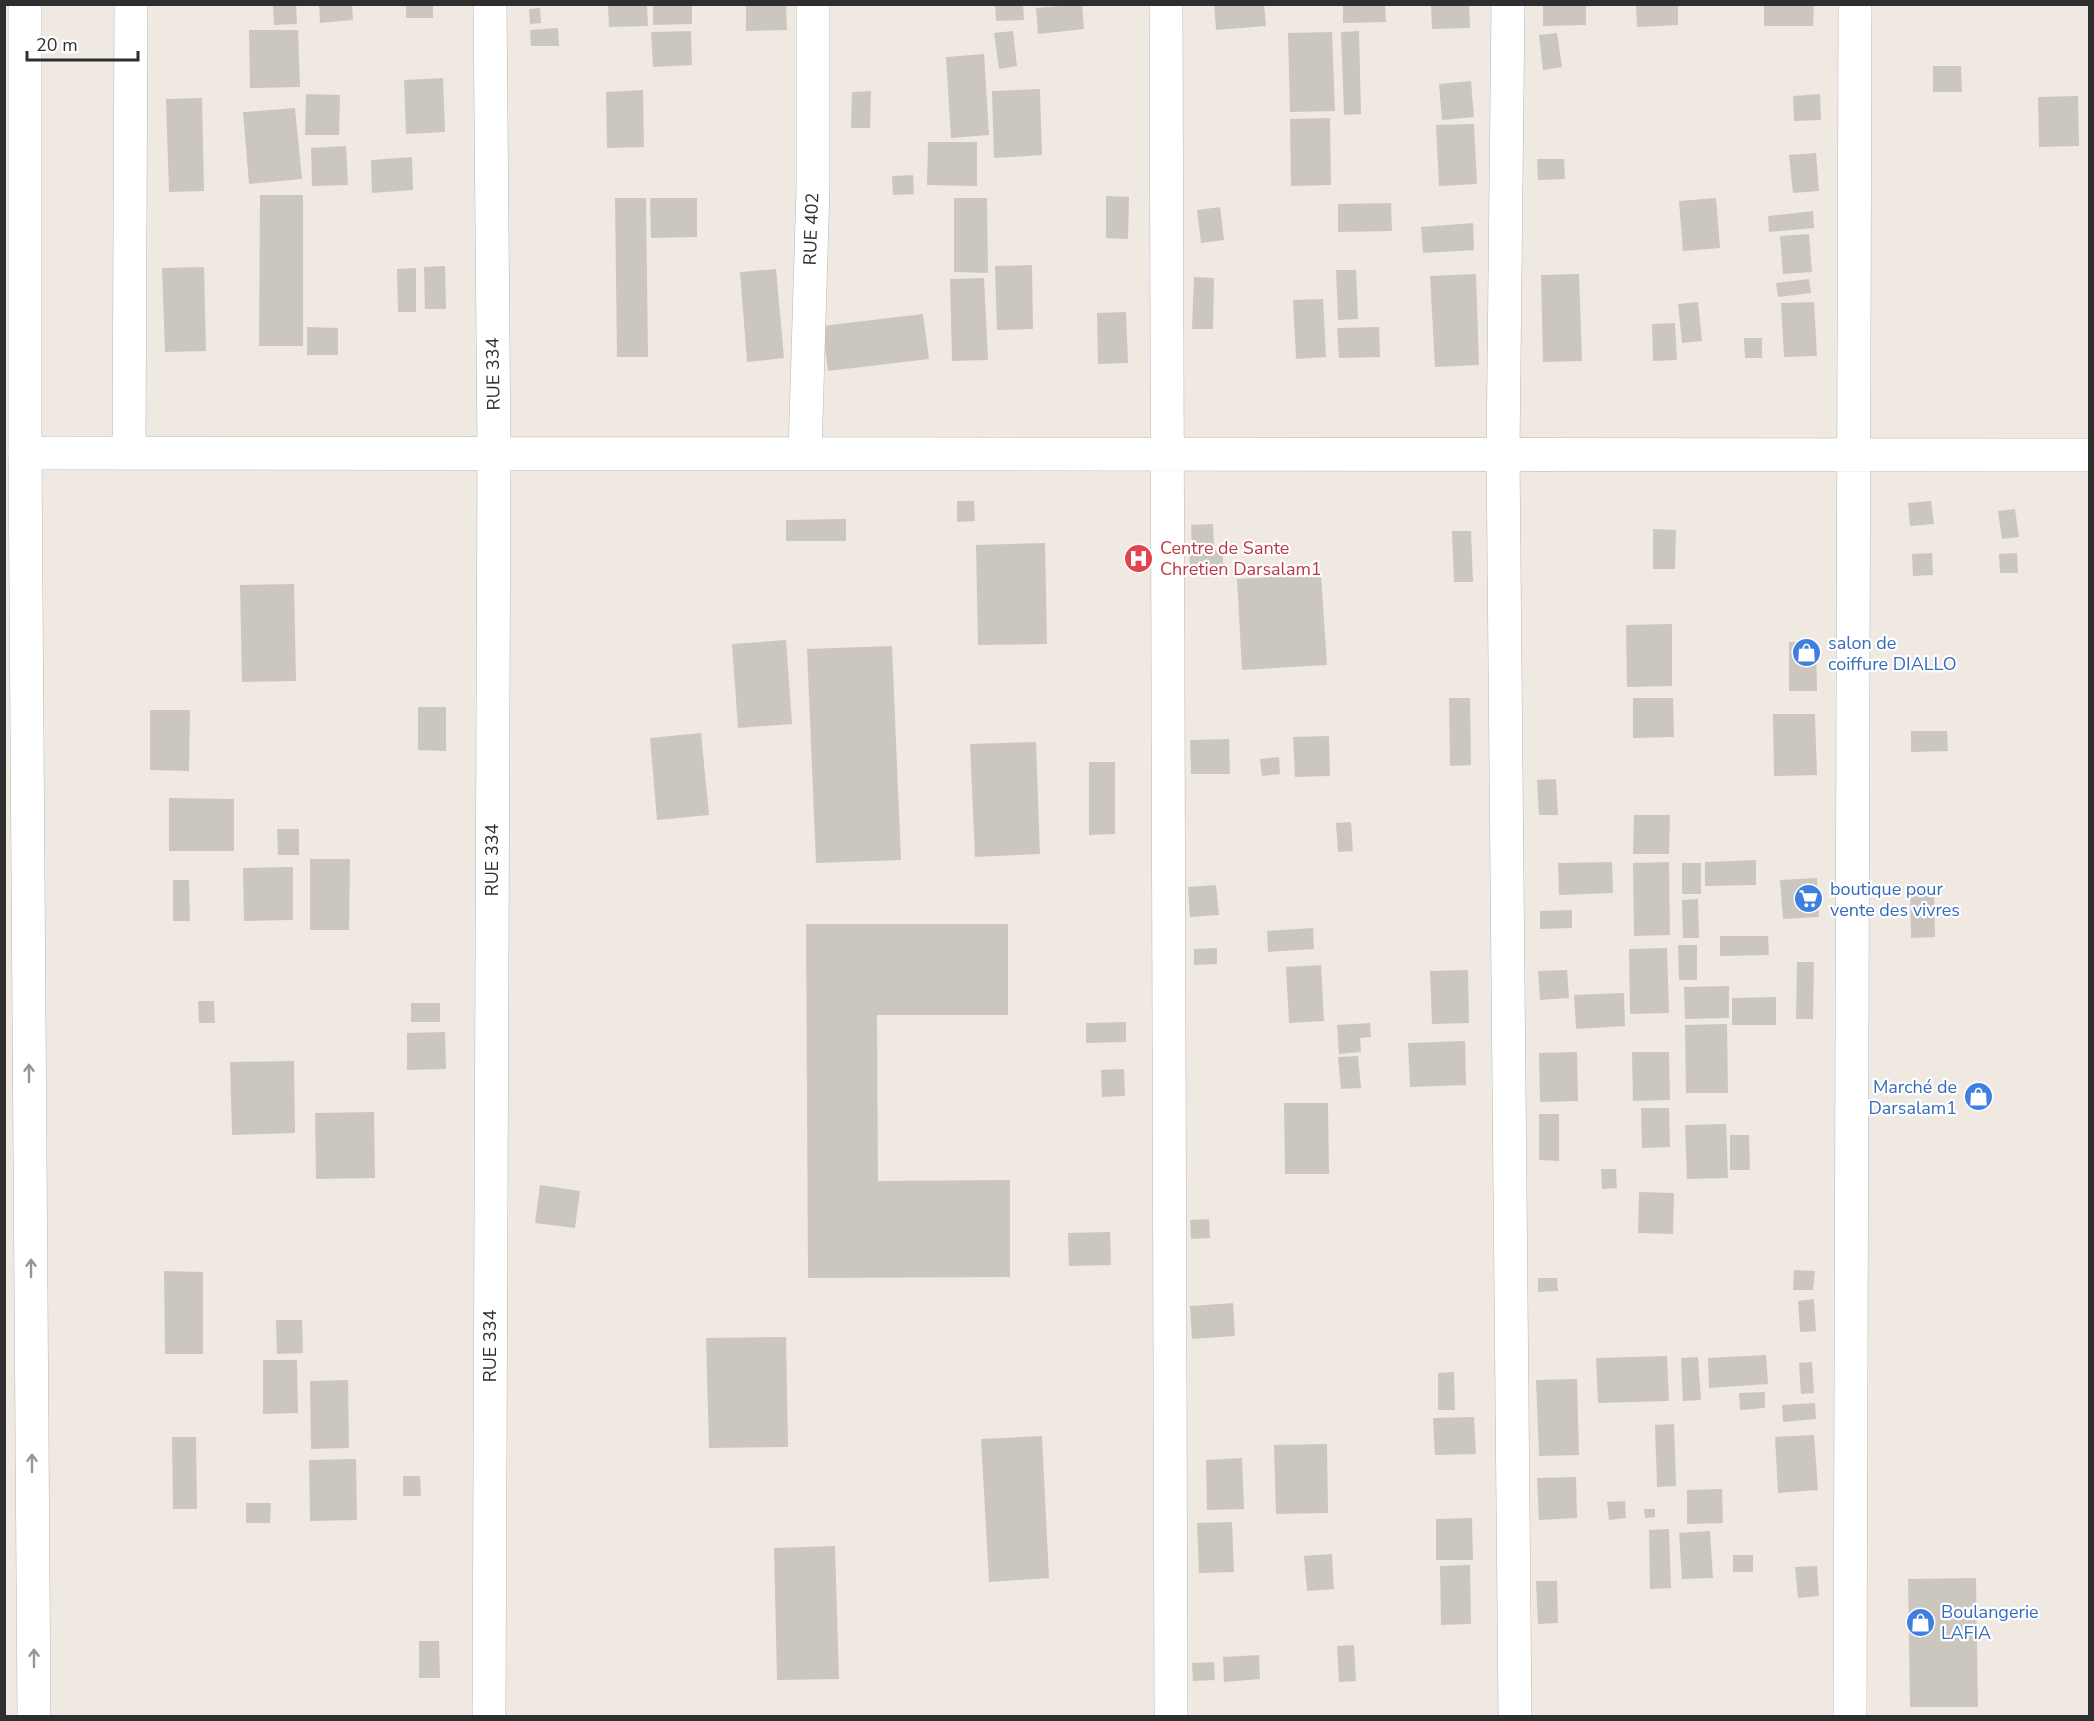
<svg xmlns="http://www.w3.org/2000/svg" width="2094" height="1721" viewBox="0 0 2094 1721" font-family="'Nunito Sans',sans-serif">
	<style>
		.building { fill: #cbc7bf }
		.lines { fill: none; stroke-linecap: round; stroke-linejoin: round }
		.minor-casing { stroke: #b4b7c1; stroke-width: 34 }
		.secondary-casing { stroke: #b4b7c1; stroke-width: 34 }
		.minor { stroke: #fff; stroke-width: 33 }
		.secondary { stroke: #fff; stroke-width: 33 }
		.oneway { stroke: #969696 }
		.labels { text-anchor: middle; dominant-baseline: central; stroke-width: 4.5; stroke-linejoin: round; paint-order: stroke }
		.street-label { font-size: 18px; fill: #2e2e2e; stroke: #fff }
		.health-label { font-size: 18px; fill: #be3a42; stroke: #fff; text-anchor: start }
		.shop-label { font-size: 18px; fill: #366cbe; stroke: #fff; text-anchor: start }
	</style>
	<rect width="100%" height="100%" fill="#efe9e1"/>
	<path class="building" d="M319 4H352L353 20 320 23Z
		M406 4H433V18H406Z
		M608 4H647L648 26 609 27Z
		M653 4H692V24L653 25Z
		M746 4H786L787 30 746 31Z
		M995 4H1023L1024 20 996 21Z
		M1082 4 1084 29 1038 34 1036 8Z
		M1214 4H1264L1266 26 1216 30Z
		M1343 4H1385L1386 22 1343 23Z
		M1431 4H1469L1470 28 1432 29Z
		M1636 4H1678V25L1637 27Z
		M1764 4H1814L1813 26H1764Z
		M273 5H296L297 24 274 25Z
		M1543 5H1586V25L1543 26Z
		M540 8 541 23 530 24 529 9Z
		M558 28 559 46H531L530 30Z
		M249 30H298L300 87 250 88Z
		M691 31 692 65 653 67 651 32Z
		M1013 31 1017 66 999 69 994 33Z
		M1359 31 1361 114 1344 115 1341 32Z
		M1332 32 1335 111 1290 112 1288 33Z
		M1557 33 1562 67 1543 70 1539 35Z
		M984 54 989 135 951 138 946 57Z
		M1933 66H1961L1962 92H1933Z
		M443 78 445 132 406 134 404 80Z
		M1471 81 1474 117 1442 120 1439 84Z
		M1040 89 1042 155 994 158 992 91Z
		M643 90 644 147 607 148 606 92Z
		M871 91 870 128H851L852 92Z
		M306 94 340 95 339 135H305Z
		M1820 94 1821 120 1794 121 1793 96Z
		M2078 96 2079 146 2039 147 2038 97Z
		M202 98 204 191 169 192 166 99Z
		M295 108 302 179 249 184 243 112Z
		M1330 118 1331 185 1291 186 1290 119Z
		M1474 124 1477 184 1439 186 1436 125Z
		M928 142H977V186L927 185Z
		M346 146 348 185 312 186 311 148Z
		M1816 153 1819 191 1793 193 1789 155Z
		M412 157 413 190 372 193 371 160Z
		M1537 159H1564L1565 179 1538 180Z
		M913 175 914 194 893 195 892 176Z
		M260 195H303V346H259Z
		M1106 196 1129 197 1128 239 1106 238Z
		M615 198H646L648 357H617Z
		M650 198H697V237L651 238Z
		M954 198H987L988 273 954 272Z
		M1716 198 1720 248 1683 251 1679 201Z
		M1391 203 1392 231 1338 232V204Z
		M1220 207 1224 240 1201 243 1197 210Z
		M1813 211 1814 228 1769 232 1768 216Z
		M1473 223 1474 250 1423 253 1421 227Z
		M1809 234 1812 272 1783 274 1780 236Z
		M1032 265 1033 329 997 330 995 266Z
		M445 266 446 309H425L424 267Z
		M204 267 206 351 165 352 162 268Z
		M416 268V312H398L397 269Z
		M776 269 784 358 747 362 740 272Z
		M1336 270H1356L1358 319 1338 320Z
		M1476 274 1479 365 1435 367 1430 276Z
		M1579 274 1582 361 1543 362 1541 275Z
		M1194 277 1214 278 1213 329H1192Z
		M984 278 988 360 952 361 950 279Z
		M1809 279 1811 293 1778 297 1776 283Z
		M1323 299 1326 357 1296 359 1293 300Z
		M1698 302 1702 341 1682 343 1678 304Z
		M1814 302 1817 356 1784 357 1781 303Z
		M1126 312 1128 363 1098 364 1097 313Z
		M923 314 929 359 828 371 822 326Z
		M1675 323 1677 360 1653 361 1652 324Z
		M307 327 338 328V355H307Z
		M1379 327 1380 357 1339 358 1337 328Z
		M1744 338H1762V358H1745Z
		M957 501H974L975 521 957 522Z
		M1931 501 1934 524 1910 526 1908 503Z
		M2015 509 2019 537 2002 539 1998 511Z
		M846 519V541H786V520Z
		M1213 524 1214 546 1192 547 1191 525Z
		M1653 529 1676 530 1675 569H1653Z
		M1452 531H1471L1473 582H1454Z
		M1045 543 1047 644 978 645 976 545Z
		M1223 550V567L1190 568 1189 551Z
		M1932 553 1933 575 1913 576 1912 554Z
		M2017 553 2018 573H2000L1999 554Z
		M1321 574 1327 665 1242 670 1237 579Z
		M294 584 296 681 242 682 240 585Z
		M1672 624V686L1627 687 1626 625Z
		M786 640 792 724 738 728 732 644Z
		M1789 642H1816L1817 691H1789Z
		M892 646 901 860 816 863 807 649Z
		M1449 698H1470L1471 765 1450 766Z
		M1633 698H1673L1674 737 1633 738Z
		M418 707H446V751L418 750Z
		M150 710H190L189 771 150 770Z
		M1773 714H1815L1817 775 1774 776Z
		M1911 731H1947L1948 751 1911 752Z
		M701 733 709 815 657 820 650 738Z
		M1329 736 1330 776 1295 777 1293 737Z
		M1229 739 1230 774H1191L1190 740Z
		M1036 742 1040 854 975 857 970 744Z
		M1279 757 1280 774 1262 776 1260 759Z
		M1089 762H1115V834L1089 835Z
		M1556 779 1558 815H1539L1537 780Z
		M169 798 234 799V851H169Z
		M1634 815H1670L1669 854H1633Z
		M1351 822 1353 851 1338 852 1336 823Z
		M277 829H299V855H278Z
		M310 859H350L349 930H310Z
		M1756 860V885L1705 886V862Z
		M1612 862 1613 893 1559 895 1558 863Z
		M1669 862 1670 935 1634 936 1633 863Z
		M1682 863H1701V894H1682Z
		M293 867V920L244 921 243 868Z
		M1817 878 1819 917 1783 919 1780 880Z
		M173 880H189L190 921H173Z
		M1216 885 1219 915 1190 917 1188 887Z
		M1934 885 1935 937 1911 938 1910 886Z
		M1698 899 1699 938H1683L1682 900Z
		M1572 910V928L1540 929V911Z
		M806 924H1008V1015H877L878 1181 1010 1180V1277L808 1278Z
		M1313 928 1314 949 1268 952 1267 931Z
		M1720 936H1768L1769 955 1720 956Z
		M1678 945H1697V980H1679Z
		M1217 948V964L1194 965V949Z
		M1667 948 1669 1013 1630 1014 1629 949Z
		M1797 962H1814L1813 1019H1796Z
		M1321 965 1324 1021 1289 1023 1286 967Z
		M1468 970 1469 1023 1432 1024 1430 971Z
		M1567 970 1569 998 1540 1000 1538 971Z
		M1729 986V1018L1685 1019 1684 987Z
		M1624 993 1625 1026 1576 1029 1574 995Z
		M1776 997V1025H1732V998Z
		M198 1001H214L215 1023H199Z
		M411 1003H440V1022H411Z
		M1126 1022V1042L1086 1043V1023Z
		M1370 1023 1371 1037 1360 1038 1361 1052 1339 1054 1337 1025Z
		M1727 1024 1728 1093H1686L1685 1025Z
		M445 1032 446 1069 407 1070V1033Z
		M1465 1041 1466 1085 1410 1087 1408 1043Z
		M1577 1052 1578 1101 1540 1102 1539 1053Z
		M1632 1052H1669L1670 1100 1633 1101Z
		M1358 1056 1361 1088 1341 1089 1338 1057Z
		M294 1061 295 1133 232 1135 230 1062Z
		M1124 1069 1125 1096 1102 1097 1101 1070Z
		M1284 1103H1328L1329 1174H1285Z
		M1641 1108H1669L1670 1147 1642 1148Z
		M374 1112 375 1178 316 1179 315 1113Z
		M1539 1114H1559V1161L1539 1160Z
		M1726 1124 1728 1178 1687 1179 1685 1125Z
		M1730 1135H1749L1750 1170H1730Z
		M1601 1169H1616L1617 1188 1602 1189Z
		M540 1185 580 1191 575 1228 535 1223Z
		M1639 1192 1674 1193 1673 1234 1638 1233Z
		M1209 1219 1210 1238 1191 1239 1190 1220Z
		M1110 1232 1111 1265 1069 1266 1068 1233Z
		M1794 1270 1815 1271 1813 1290H1793Z
		M164 1271 203 1272V1354H165Z
		M1538 1278H1557L1558 1291 1538 1292Z
		M1814 1299 1816 1331 1800 1332 1798 1301Z
		M1233 1303 1235 1336 1192 1339 1190 1306Z
		M276 1320H302L303 1353 277 1354Z
		M786 1337 788 1447 709 1448 706 1338Z
		M1766 1355 1768 1384 1709 1388 1708 1358Z
		M1667 1356 1669 1401 1598 1403 1596 1358Z
		M1698 1357 1701 1400 1683 1401 1681 1358Z
		M263 1360H297L298 1413 263 1414Z
		M1812 1362 1814 1393 1801 1394 1799 1363Z
		M1454 1372 1455 1410H1438V1373Z
		M1577 1379 1579 1455 1539 1456 1536 1380Z
		M348 1380 349 1448 311 1449 310 1381Z
		M1765 1392V1408L1740 1410 1739 1393Z
		M1815 1403 1816 1419 1783 1422 1782 1405Z
		M1474 1417 1476 1454 1435 1455 1433 1418Z
		M1674 1424 1676 1486 1657 1487 1655 1425Z
		M1814 1435 1818 1490 1778 1493 1775 1437Z
		M1042 1436 1049 1578 989 1582 981 1439Z
		M172 1437H196L197 1509H173Z
		M1327 1444 1328 1513 1276 1514 1274 1445Z
		M1242 1458 1244 1509 1207 1510 1206 1460Z
		M356 1459 357 1520 310 1521 309 1460Z
		M403 1476H420L421 1496H403Z
		M1576 1477 1577 1518 1539 1520 1537 1478Z
		M1722 1489 1723 1523 1687 1524V1490Z
		M1625 1501 1626 1518 1609 1520 1607 1502Z
		M246 1503H271L270 1523H246Z
		M1644 1509H1655V1517L1645 1518Z
		M1472 1518 1473 1560H1436V1519Z
		M1232 1522 1234 1572 1199 1573 1197 1523Z
		M1669 1529 1671 1588 1650 1589 1649 1530Z
		M1710 1531 1713 1578 1682 1579 1679 1533Z
		M835 1546 839 1679 777 1680 774 1548Z
		M1332 1554 1334 1589 1307 1591 1304 1556Z
		M1733 1555H1753V1572H1733Z
		M1470 1565 1471 1624 1441 1625 1440 1566Z
		M1817 1566 1819 1596 1798 1598 1795 1567Z
		M1976 1578 1978 1707H1910L1908 1579Z
		M1536 1581H1557L1558 1623 1538 1624Z
		M419 1641H439L440 1678H419Z
		M1354 1645 1356 1681 1339 1682 1337 1646Z
		M1259 1655 1260 1679 1224 1682 1223 1657Z
		M1214 1662 1215 1680 1193 1681 1192 1663Z"/>
	<g class="lines">
		<defs>
			<path id="minor" d="M1166 4 1171 1716
				M1508 4 1503 454 1515 1716
				M129 452 131 4
				M25 453 2090 455
				M805 453 813 188V4
				M489 1716 494 452 490 4
				M1850 1716 1855 4"/>
			<path id="secondary" d="M25 4V453L34 1716"/>
		</defs>
		<use href="#minor" class="minor-casing"/>
		<use href="#secondary" class="secondary-casing"/>
		<use href="#minor" class="minor"/>
		<use href="#secondary" class="secondary"/>
	</g>
	<defs><path id="oneway-shaft" d="M-6 0H5M1.5-3L5.5 0L1.5 3" fill="none" stroke-width="1.6" stroke-linecap="round" stroke-linejoin="round" transform="scale(1.5)"/></defs>
	<g class="oneway">
		<use href="#oneway-shaft" transform="translate(29 1073) rotate(-90)"/>
		<use href="#oneway-shaft" transform="translate(31 1268) rotate(-90)"/>
		<use href="#oneway-shaft" transform="translate(32 1463) rotate(-90)"/>
		<use href="#oneway-shaft" transform="translate(34 1658) rotate(-90)"/>
	</g>
	<defs>
		<symbol id="hospital-disc" viewBox="-11 -11 22 22"><circle r="9.5" fill="#e0444e" stroke="#fff"/><path d="M-5-5h3v3.5h4V-5h3V5h-3V1.5h-4V5h-3Z" fill="#fff"/></symbol>
		<symbol id="shop-disc" viewBox="-11 -11 22 22"><circle r="9.5" fill="#3f7fe0" stroke="#fff"/><path d="M-5-2.5h2.3a2.7 3.5 0 0 1 5.4 0H5L5.5 6h-11ZM-1.5-2.5h3a1.5 2.3 0 0 0-3 0Z" fill="#fff"/></symbol>
		<symbol id="supermarket-disc" viewBox="-11 -11 22 22"><circle r="9.5" fill="#3f7fe0" stroke="#fff"/><path d="M-6-5.5h2.5l.6 2H6L4.5 2H-2.5L-4.4-4H-6ZM-1.5 3.2a1.3 1.3 0 1 0 .1 0ZM3 3.2a1.3 1.3 0 1 0 .1 0Z" fill="#fff"/></symbol>
	</defs>
	<g fill-rule="evenodd">
		<use href="#hospital-disc" x="1122" y="542" width="33" height="33"/>
		<use href="#shop-disc" x="1790" y="636" width="33" height="33"/>
		<use href="#supermarket-disc" x="1792" y="882" width="33" height="33"/>
		<use href="#shop-disc" x="1962" y="1080" width="33" height="33"/>
		<use href="#shop-disc" x="1904" y="1606" width="33" height="33"/>
	</g>
	<g class="labels">
		<g class="street-label">
			<text transform="translate(811 229) rotate(-88)">RUE 402</text>
			<text transform="translate(493 374) rotate(-91)">RUE 334</text>
			<text transform="translate(492 860) rotate(-90)">RUE 334</text>
			<text transform="translate(490 1346) rotate(-90)">RUE 334</text>
		</g>
		<g class="health-label">
			<text x="1160" y="548">Centre de Sante<tspan x="1160" dy="21">Chretien Darsalam1</tspan></text>
		</g>
		<g class="shop-label">
			<text x="1828" y="643">salon de<tspan x="1828" dy="21">coiffure DIALLO</tspan></text>
			<text x="1830" y="889">boutique pour<tspan x="1830" dy="21">vente des vivres</tspan></text>
			<text x="1957" y="1087" text-anchor="end">Marché de<tspan x="1957" dy="21">Darsalam1</tspan></text>
			<text x="1941" y="1612">Boulangerie<tspan x="1941" dy="21">LAFIA</tspan></text>
		</g>
	</g>
	<rect width="2094" height="1721" fill="none" stroke="#2e2e2e" stroke-width="12"/>
	<path d="M27 51v9h111v-9" fill="none" stroke="#2e2e2e" stroke-width="3"/>
	<text x="36" y="51" font-size="18" fill="#2e2e2e" stroke="#ffffff" stroke-width="4.5" paint-order="stroke">20 m</text>
</svg>
